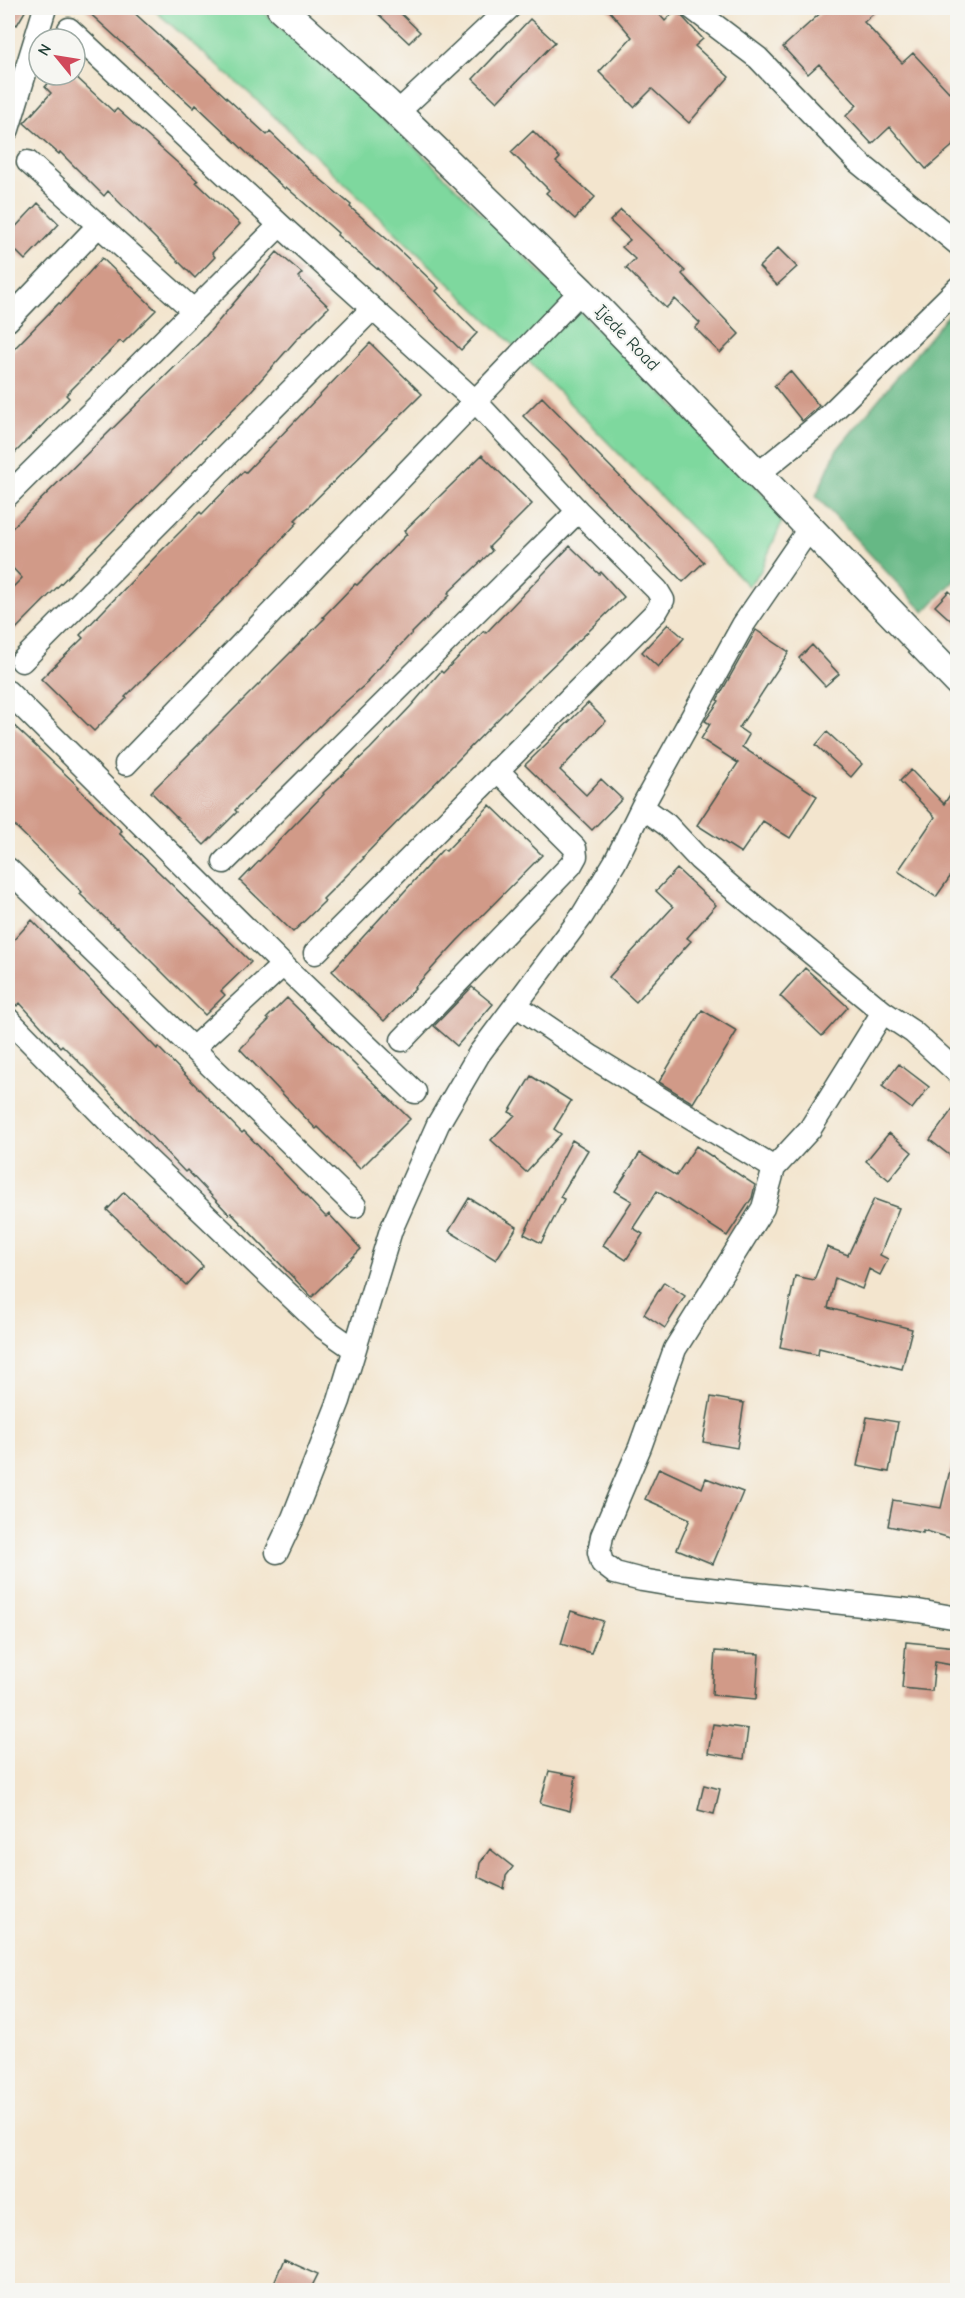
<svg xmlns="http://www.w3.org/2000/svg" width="965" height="2298" viewBox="0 0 965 2298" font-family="'Comic Neue',sans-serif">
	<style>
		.green { fill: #7ed89e; stroke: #4e8a69; stroke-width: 1.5 }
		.forest { fill: #66b885; stroke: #427a5c; stroke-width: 1.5 }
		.building { fill: #d19a88 }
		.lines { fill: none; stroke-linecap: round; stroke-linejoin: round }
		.minor-casing { stroke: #3f564b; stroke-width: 25 }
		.major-casing { stroke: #3f564b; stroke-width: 31 }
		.minor { stroke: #fff; stroke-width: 22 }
		.major { stroke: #fff; stroke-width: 28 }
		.labels { text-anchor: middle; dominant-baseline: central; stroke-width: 4.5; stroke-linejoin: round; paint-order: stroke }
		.street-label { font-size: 18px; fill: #1f3d34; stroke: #f6f6f2 }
	</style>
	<rect width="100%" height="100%" fill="#f6f6f2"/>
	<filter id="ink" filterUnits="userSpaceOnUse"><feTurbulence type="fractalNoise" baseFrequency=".0167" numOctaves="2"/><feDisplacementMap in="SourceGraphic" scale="12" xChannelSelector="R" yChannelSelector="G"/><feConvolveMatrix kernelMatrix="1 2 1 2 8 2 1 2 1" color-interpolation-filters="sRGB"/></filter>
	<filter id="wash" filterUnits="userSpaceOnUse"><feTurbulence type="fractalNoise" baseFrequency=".008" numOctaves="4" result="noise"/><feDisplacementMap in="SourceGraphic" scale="24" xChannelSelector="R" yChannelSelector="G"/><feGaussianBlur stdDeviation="1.35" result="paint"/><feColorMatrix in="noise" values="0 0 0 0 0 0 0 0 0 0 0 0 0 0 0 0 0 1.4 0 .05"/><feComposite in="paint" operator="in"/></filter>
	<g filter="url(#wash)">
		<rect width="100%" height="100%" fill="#f3e5ce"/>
		<path class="green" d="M152 8H259L420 152 773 504 782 522 760 572 748 586 504 336 258 101Z"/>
		<path class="forest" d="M957 304V578L924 612 816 496 836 451Z"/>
		<g id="blocks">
			<path class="building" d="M8 8H27L17 25 8 20Z
				M84 8H129L267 135 270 132 313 173 351 205 350 207 396 247 439 288 436 291 477 333 461 350 378 268 377 269 337 235 338 233 286 187 285 189 196 105 194 108Z
				M372 8H395L420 32 409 43Z
				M607 8H654L665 21 676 10 703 39 695 46 729 77 689 123 652 89 634 107 599 72 632 37Z
				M826 8H880L864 22 902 63 913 53 949 92 957 84V142L926 169 890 127 872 144 846 116 857 105 819 64 808 74 783 47Z
				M530 19 555 42 497 102 473 79Z
				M56 75H74L114 112 117 109 198 181 196 182 240 224 212 253 215 257 195 278 108 191 104 196 60 152 59 154 24 123 51 93 45 87Z
				M533 131 560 158 556 162 595 197 575 219 546 193 549 190 511 152Z
				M38 203 59 224 25 260 8 243V235Z
				M621 210 685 271 682 274 739 334 720 353 695 328 700 323 675 299 666 308 626 268 635 259 622 247 630 240 610 221Z
				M778 248 797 267 777 285 759 267Z
				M277 252 302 273 298 277 329 307 296 340 251 391 8 637V592L22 578 8 563V532L205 337Z
				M102 258 156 310 123 343 120 341 66 395 69 398 8 460V355L59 303 61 304Z
				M370 343 422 394 295 520 298 522 251 572 125 697 127 698 94 731 41 679 83 638 80 635 156 556 200 512 202 514 244 471 246 472Z
				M790 371 819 406 802 421 774 386Z
				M542 397 704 562 683 582 597 494 565 457 523 416Z
				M482 455 532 504 489 547 492 551 448 593 450 595 407 638 367 681 368 682 334 712 235 810 237 812 204 845 151 792 325 618 323 617 355 584 357 585 407 534 404 531Z
				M570 546 599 574 601 572 624 597 504 713 363 857 364 858 323 899 325 901 293 932 240 881 324 794 323 793 370 749 411 706 441 671 443 673 484 631 486 633Z
				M949 591 957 599V626L935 606Z
				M668 624 684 638 658 667 642 652Z
				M756 630 789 652 739 728 749 735 742 747 817 796 790 838 763 821 741 853 697 825 738 763 701 739 710 724 705 721 719 701 717 700Z
				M812 645 839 674 825 686 799 658Z
				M588 703 606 721 560 770 586 795 601 779 622 799 592 830 525 765Z
				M8 720 79 787 78 788 122 831 119 833 251 962 221 991 225 995 205 1015 117 927 116 928 80 894 82 892 8 819Z
				M827 732 862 764 851 777 816 745Z
				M911 770 944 804 957 784V867L936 897 898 871 935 817 900 781Z
				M490 805 542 855 457 941 414 988 415 989 384 1021 332 971 443 849 446 851Z
				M677 869 716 905 687 938 691 941 636 1002 609 977 673 907 656 891Z
				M32 920 157 1049 158 1047 242 1133 244 1131 326 1217 329 1214 361 1249 312 1297 231 1213 229 1214 187 1170 185 1172 104 1087 62 1045 60 1047 20 1003 17 1006 8 995V946Z
				M805 968 848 1007 822 1036 780 996Z
				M472 987 493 1004 457 1046 434 1026Z
				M287 998 410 1119 360 1169 318 1127 316 1129 240 1049 269 1020 267 1018Z
				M702 1010 737 1031 693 1103 659 1082Z
				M899 1064 929 1087 912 1109 882 1086Z
				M531 1076 571 1101 554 1129 561 1134 526 1172 491 1140 515 1115 509 1112Z
				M957 1103V1161L930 1140Z
				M889 1133 912 1152 889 1180 866 1161Z
				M572 1140 588 1150 560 1197 564 1199 541 1243 524 1234Z
				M696 1146 755 1185 752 1198 727 1236 657 1191 633 1228 643 1234 626 1260 603 1245 632 1201 615 1191 640 1153 676 1176Z
				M124 1192 203 1266 186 1285 107 1210Z
				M469 1198 517 1227 496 1260 449 1231Z
				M874 1199 899 1208 880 1255 888 1259 880 1275 869 1269 862 1289 835 1278 828 1308 912 1329 902 1369 819 1348 818 1355 780 1347 795 1276 814 1280 827 1247 848 1255Z
				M664 1282 685 1296 665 1328 644 1314Z
				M711 1397 744 1403 737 1448 703 1442Z
				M867 1417 898 1422 889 1472 857 1466Z
				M952 1462 957 1463V1540L923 1530V1533L888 1526 893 1500 941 1508Z
				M659 1468 702 1488 706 1478 743 1492 713 1564 677 1549 690 1519 645 1499Z
				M571 1611 603 1621 591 1653 561 1644Z
				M906 1642 957 1647V1666L935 1662 932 1691 902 1688Z
				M715 1651 759 1654 756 1699 712 1695Z
				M713 1724 748 1729 744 1759 708 1753Z
				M549 1771 576 1776 570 1811 540 1803Z
				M704 1785 720 1789 714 1814 698 1810Z
				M490 1849 513 1867 506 1876 504 1889 478 1877 480 1863Z
				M284 2259 318 2274 310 2290H271Z"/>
		</g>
	</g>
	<g filter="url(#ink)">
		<use href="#blocks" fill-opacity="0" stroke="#3f564b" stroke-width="1.5"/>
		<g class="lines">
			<defs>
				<path id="minor" d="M692 8 758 58 858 162 958 244
					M69 29 280 225 476 402 578 511 657 590 663 600 656 612 315 953
					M397 113 509 8
					M8 129 45 8
					M28 162 193 310
					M8 320 98 226
					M758 474 822 422 958 288
					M8 495 280 225
					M22 661 372 309
					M8 692 283 965 415 1092
					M126 764 581 291
					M642 807 667 825 699 859 731 887 883 1012 913 1032 958 1073
					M224 862 578 511
					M8 869 355 1206
					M517 1006 592 1057 774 1168
					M883 1012 810 1129 774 1168 763 1208 675 1349 640 1447 602 1536 599 1552 602 1563 615 1573 642 1580 672 1585 918 1611 958 1618
					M8 1019 124 1137 324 1328 354 1349
					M402 1040 571 865 576 856 575 848 497 770
					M193 1048 283 965
					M277 1552 293 1518 339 1401 391 1230 438 1124 479 1054 582 916 615 862 642 807 743 625 809 529"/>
				<path id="major" d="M281 8 387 103 581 291 958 682"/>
			</defs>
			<use href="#minor" class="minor-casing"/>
			<use href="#major" class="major-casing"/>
			<use href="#minor" class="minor"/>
			<use href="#major" class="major"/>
		</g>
	</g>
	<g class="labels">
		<g class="street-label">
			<text transform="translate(627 338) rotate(46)">Ijede Road</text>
		</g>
	</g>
	<rect width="965" height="2298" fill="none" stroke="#f6f6f2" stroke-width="30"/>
	<g transform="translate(57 57) rotate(300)"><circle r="28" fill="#f6f6f2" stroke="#a0aca6" stroke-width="1.5"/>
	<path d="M0-4.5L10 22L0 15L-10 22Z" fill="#d1495b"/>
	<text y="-9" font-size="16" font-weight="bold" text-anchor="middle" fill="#1f3d34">N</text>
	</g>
</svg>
